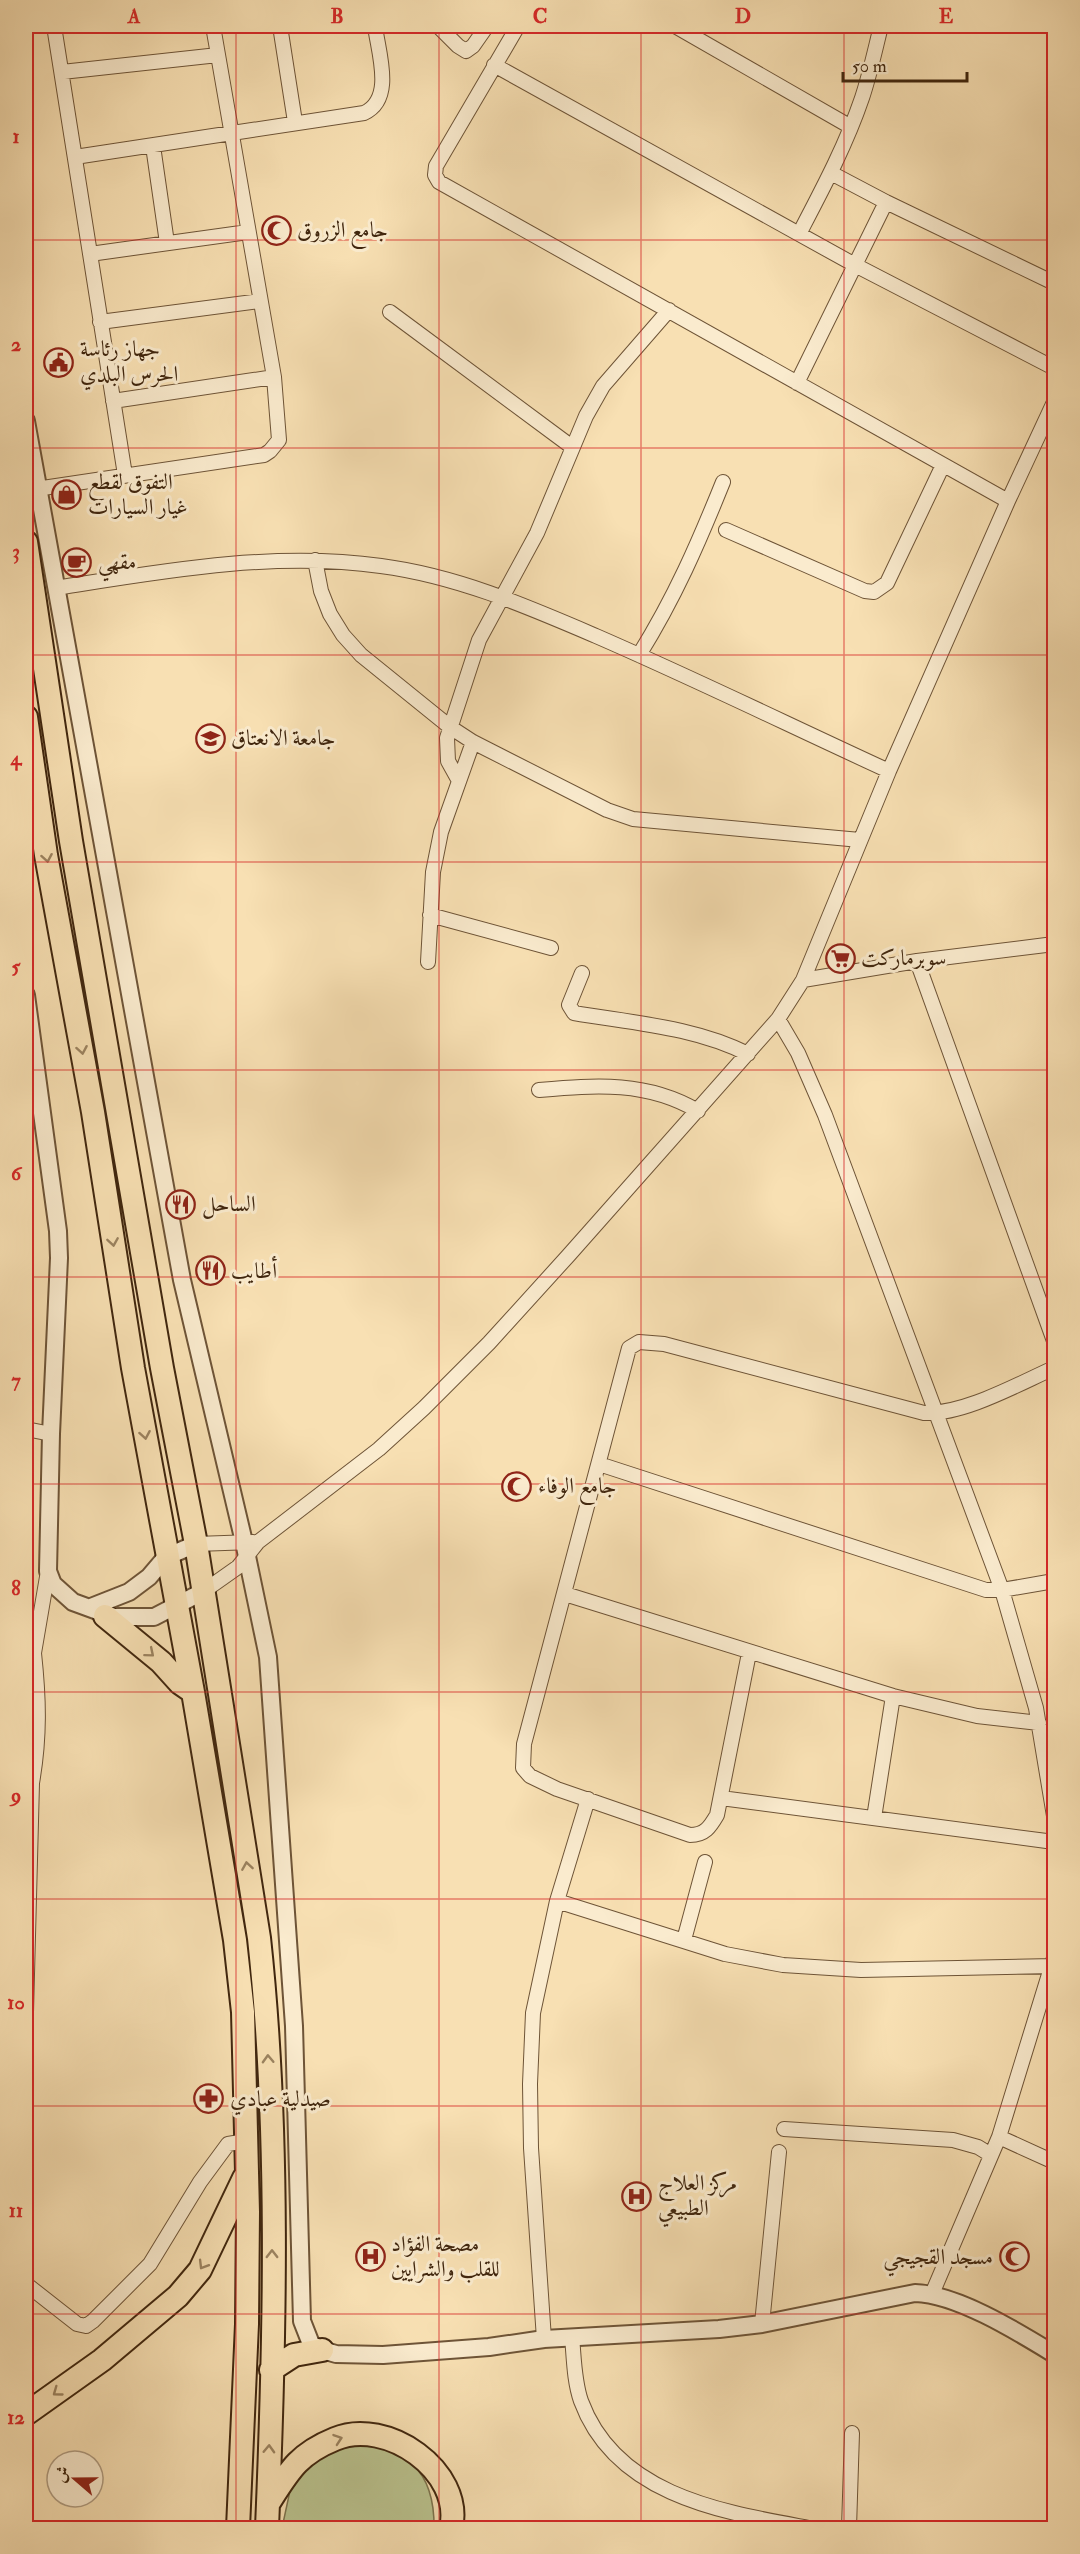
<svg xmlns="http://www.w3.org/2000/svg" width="1080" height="2554" viewBox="0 0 1080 2554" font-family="'IM FELL Double Pica',Amiri,serif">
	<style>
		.green { fill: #bac38f; stroke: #7d744e; stroke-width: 1.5 }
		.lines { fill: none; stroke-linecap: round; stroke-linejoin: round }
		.minor-casing { stroke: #6e5437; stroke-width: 16 }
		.tertiary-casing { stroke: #6e5437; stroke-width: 20 }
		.trunk-casing { stroke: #40260e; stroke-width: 26 }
		.minor { stroke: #faebce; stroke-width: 14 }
		.tertiary { stroke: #faebce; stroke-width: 16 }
		.trunk { stroke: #f8e0b3; stroke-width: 22 }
		.oneway { stroke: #9c8360 }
		.grid { fill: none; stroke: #d62828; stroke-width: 1.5; stroke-opacity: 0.55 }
		.labels { text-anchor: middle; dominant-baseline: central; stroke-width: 6; stroke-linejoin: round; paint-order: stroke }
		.poi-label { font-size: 22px; fill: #40260e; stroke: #faebce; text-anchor: start }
		.neatline { fill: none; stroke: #d62828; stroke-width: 2 }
		.grid-label { font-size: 20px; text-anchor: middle; font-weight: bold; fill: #d62828 }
	</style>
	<rect width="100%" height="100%" fill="#f8e0b3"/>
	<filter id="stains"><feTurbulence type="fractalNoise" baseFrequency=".00333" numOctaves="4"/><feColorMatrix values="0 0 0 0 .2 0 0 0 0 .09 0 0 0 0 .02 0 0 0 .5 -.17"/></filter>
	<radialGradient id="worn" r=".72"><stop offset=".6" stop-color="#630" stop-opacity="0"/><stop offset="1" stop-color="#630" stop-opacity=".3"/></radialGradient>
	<path class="green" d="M348 2443C405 2443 435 2471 434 2528H282L291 2486 306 2465Z"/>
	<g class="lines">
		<defs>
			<path id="minor" d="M54 26 125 475
				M280 26 295 122
				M438 26 458 46 466 51 473 46 487 26
				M518 26 436 166 435 175 439 182 1008 501
				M675 26 851 127
				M494 65 855 265 1054 368
				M62 72 218 55
				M153 146 167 243
				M75 157 364 113C395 99 378 52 375 26
				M831 173 886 202 1054 283
				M799 234C822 190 846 145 862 98 870 74 875 50 881 26
				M90 254 248 232
				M390 312 572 447
				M100 322 260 301
				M797 383 886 202
				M113 401 274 377
				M36 489 264 455 270 451 279 440 274 377 213 26
				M726 530 865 591 874 592 887 583 943 465
				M315 560 321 591 330 614 343 635 361 655 450 727 473 742 607 810 633 819 860 840
				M56 588C163 571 273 551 381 566 457 576 526 606 596 636 695 679 791 726 889 771
				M639 655C675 597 698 544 723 482
				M458 779 448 761 447 738 479 640 537 533 586 416 603 386 669 310
				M430 915 551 948
				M917 961 1054 1341
				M428 962 433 872 441 832 473 742
				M582 973 569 1005 574 1013C633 1023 695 1027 748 1054
				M803 980 917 961 1054 944
				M778 1019 798 1053 825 1115 1002 1590 1036 1708 1054 1816
				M539 1090C597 1085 647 1081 698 1111
				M26 1429 51 1434
				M599 1464 986 1590H1002L1054 1581
				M196 1544 253 1542
				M204 1591 238 1567 258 1542 379 1449 424 1408 489 1343 568 1256 778 1019 803 980 889 771 1008 501 1054 402
				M565 1594 893 1696 977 1716 1039 1723
				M749 1653 717 1815C710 1827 705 1835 690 1835L557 1789 530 1776 523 1768 524 1744 629 1348 639 1342 664 1344 924 1413C963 1415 1018 1384 1054 1368
				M26 1679 34 1653 48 1571
				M721 1798 1054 1842
				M874 1818 893 1696
				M557 1901 725 1954 783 1965 861 1970 1054 1966
				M684 1940 705 1862
				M26 2012 32 1783C40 1737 39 1699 34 1653
				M784 2129 953 2140 978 2147 991 2155
				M999 2137 1054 2162
				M26 2284 77 2324 86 2326 93 2321 150 2264 200 2182 228 2144 246 2141
				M932 2294 999 2137 1054 1958
				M762 2324 779 2152
				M572 2337C574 2358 574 2381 581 2401 616 2496 723 2512 809 2528
				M544 2339 531 2148 530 2084 533 2013 557 1901 588 1799
				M849 2528 852 2433"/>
			<path id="tertiary" d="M26 421 182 1280 244 1542 268 1657 294 2026 302 2321 311 2344 322 2350 336 2354 383 2355 489 2347 544 2339 719 2329 762 2324 915 2293C957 2294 1018 2332 1054 2354
				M26 995 58 1231 59 1258 51 1434 48 1571 53 1584 73 1602 114 1617H154L204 1591
				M91 1607 129 1592 149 1577 166 1557 196 1544"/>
			<path id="trunk" d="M26 542 71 841 162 1368 196 1544 259 1938C280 2130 275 2336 267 2528
				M26 717 46 855 93 1112 133 1368 193 1692 235 1940 243 2012 248 2212 247 2324 238 2528
				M105 1616 161 1662 180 1683 193 1692
				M271 2370 294 2355 322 2350
				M26 2414 102 2360 178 2296 200 2270 244 2178
				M268 2504C289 2471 298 2454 335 2439 386 2417 464 2471 451 2528"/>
		</defs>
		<use href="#minor" class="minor-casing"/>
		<use href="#tertiary" class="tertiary-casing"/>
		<use href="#trunk" class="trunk-casing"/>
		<use href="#minor" class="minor"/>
		<use href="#tertiary" class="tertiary"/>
		<use href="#trunk" class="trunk"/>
	</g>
	<defs><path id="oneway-chevron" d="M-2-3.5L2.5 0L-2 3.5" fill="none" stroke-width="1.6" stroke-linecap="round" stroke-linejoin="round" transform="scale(1.5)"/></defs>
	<g class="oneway">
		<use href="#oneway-chevron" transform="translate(47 858) rotate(80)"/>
		<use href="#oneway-chevron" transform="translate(82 1050) rotate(80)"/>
		<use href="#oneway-chevron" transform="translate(113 1242) rotate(81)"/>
		<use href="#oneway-chevron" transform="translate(145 1435) rotate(80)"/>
		<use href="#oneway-chevron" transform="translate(150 1653) rotate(40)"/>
		<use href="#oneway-chevron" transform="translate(247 1866) rotate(-99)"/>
		<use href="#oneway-chevron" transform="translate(268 2059) rotate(-92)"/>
		<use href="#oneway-chevron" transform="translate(272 2254) rotate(-90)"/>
		<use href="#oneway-chevron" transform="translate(203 2265) rotate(121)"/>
		<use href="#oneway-chevron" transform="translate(57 2392) rotate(144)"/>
		<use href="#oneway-chevron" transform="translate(338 2439) rotate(-19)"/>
		<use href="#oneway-chevron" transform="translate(269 2449) rotate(-88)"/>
	</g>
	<path class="grid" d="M236 26V2528M439 26V2528M641 26V2528M844 26V2528M26 240H1054M26 448H1054M26 655H1054M26 862H1054M26 1070H1054M26 1277H1054M26 1484H1054M26 1692H1054M26 1899H1054M26 2106H1054M26 2314H1054"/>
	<defs>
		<symbol id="mosque-ring" viewBox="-11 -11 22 22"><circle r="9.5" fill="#faebce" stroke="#8f2418" stroke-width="1.5"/><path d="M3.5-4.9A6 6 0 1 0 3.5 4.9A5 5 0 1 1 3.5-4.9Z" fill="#8f2418"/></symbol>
		<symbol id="civic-ring" viewBox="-11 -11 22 22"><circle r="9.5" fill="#faebce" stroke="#8f2418" stroke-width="1.5"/><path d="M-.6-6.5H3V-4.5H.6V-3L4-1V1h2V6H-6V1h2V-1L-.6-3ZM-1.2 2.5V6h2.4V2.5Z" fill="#8f2418"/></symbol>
		<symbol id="shop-ring" viewBox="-11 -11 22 22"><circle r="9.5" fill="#faebce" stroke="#8f2418" stroke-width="1.5"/><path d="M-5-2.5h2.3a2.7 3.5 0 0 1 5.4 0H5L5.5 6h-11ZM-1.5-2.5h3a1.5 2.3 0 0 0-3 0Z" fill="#8f2418"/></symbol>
		<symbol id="cafe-ring" viewBox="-11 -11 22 22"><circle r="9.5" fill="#faebce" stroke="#8f2418" stroke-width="1.5"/><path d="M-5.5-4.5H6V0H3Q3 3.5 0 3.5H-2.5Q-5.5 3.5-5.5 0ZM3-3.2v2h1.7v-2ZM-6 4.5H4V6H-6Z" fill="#8f2418"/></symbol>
		<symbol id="university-ring" viewBox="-11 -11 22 22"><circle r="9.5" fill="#faebce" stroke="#8f2418" stroke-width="1.5"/><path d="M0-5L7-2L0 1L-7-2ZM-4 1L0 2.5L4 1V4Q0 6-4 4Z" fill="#8f2418"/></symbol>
		<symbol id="supermarket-ring" viewBox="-11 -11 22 22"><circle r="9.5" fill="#faebce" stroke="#8f2418" stroke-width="1.5"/><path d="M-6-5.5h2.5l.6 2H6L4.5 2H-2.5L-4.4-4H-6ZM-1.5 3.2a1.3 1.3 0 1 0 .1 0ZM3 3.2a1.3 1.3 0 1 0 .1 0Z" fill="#8f2418"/></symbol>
		<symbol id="restaurant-ring" viewBox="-11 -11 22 22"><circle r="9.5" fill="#faebce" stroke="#8f2418" stroke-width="1.5"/><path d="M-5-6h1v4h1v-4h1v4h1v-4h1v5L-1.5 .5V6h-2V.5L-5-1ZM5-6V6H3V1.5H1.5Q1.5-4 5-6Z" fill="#8f2418"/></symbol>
		<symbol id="pharmacy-ring" viewBox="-11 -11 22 22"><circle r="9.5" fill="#faebce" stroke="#8f2418" stroke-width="1.5"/><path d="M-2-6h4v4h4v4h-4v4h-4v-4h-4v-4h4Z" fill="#8f2418"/></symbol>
		<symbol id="hospital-ring" viewBox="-11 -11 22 22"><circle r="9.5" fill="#faebce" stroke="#8f2418" stroke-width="1.5"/><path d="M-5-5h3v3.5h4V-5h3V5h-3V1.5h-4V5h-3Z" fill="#8f2418"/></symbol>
	</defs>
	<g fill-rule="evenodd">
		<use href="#mosque-ring" x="260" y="214" width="33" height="33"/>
		<use href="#civic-ring" x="42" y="346" width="33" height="33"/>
		<use href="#shop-ring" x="50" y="478" width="33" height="33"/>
		<use href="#cafe-ring" x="60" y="546" width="33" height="33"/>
		<use href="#university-ring" x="194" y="722" width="33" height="33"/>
		<use href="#supermarket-ring" x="824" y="942" width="33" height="33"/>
		<use href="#restaurant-ring" x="164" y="1188" width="33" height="33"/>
		<use href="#restaurant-ring" x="194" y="1254" width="33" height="33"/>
		<use href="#mosque-ring" x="500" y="1470" width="33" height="33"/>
		<use href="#pharmacy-ring" x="192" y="2082" width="33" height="33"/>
		<use href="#hospital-ring" x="620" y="2180" width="33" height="33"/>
		<use href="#hospital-ring" x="354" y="2240" width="33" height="33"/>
		<use href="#mosque-ring" x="998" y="2240" width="33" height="33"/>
	</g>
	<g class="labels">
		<g class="poi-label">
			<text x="297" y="230">جامع الزروق</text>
			<text x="80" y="349">جهاز رئاسة<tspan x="80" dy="25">الحرس البلدي</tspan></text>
			<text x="88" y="482">التفوق لقطع<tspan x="88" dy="25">غيار السيارات</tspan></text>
			<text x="98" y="562">مقهي</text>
			<text x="231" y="738">جامعة الانعتاق</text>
			<text x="861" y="958">سوبرماركت</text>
			<text x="202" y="1204">الساحل</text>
			<text x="231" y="1271">أطايب</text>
			<text x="538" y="1486">جامع الوفاء</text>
			<text x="230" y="2099">صيدلية عبادي</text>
			<text x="658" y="2183">مركز العلاج<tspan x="658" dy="25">الطبيعي</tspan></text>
			<text x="391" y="2244">مصحة الفؤاد<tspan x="391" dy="25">للقلب والشرايين</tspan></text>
			<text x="993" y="2257" text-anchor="end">مسجد القجيجي</text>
		</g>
	</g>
	<rect width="1080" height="2554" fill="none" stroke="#f8e0b3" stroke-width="66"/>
	<g transform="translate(75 2479) rotate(290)"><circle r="28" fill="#faebce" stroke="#b09c81" stroke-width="1.5"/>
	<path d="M0-4.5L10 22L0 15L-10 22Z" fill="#8f2418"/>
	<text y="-9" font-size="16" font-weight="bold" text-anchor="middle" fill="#40260e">ش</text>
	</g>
	<path d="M843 72v9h124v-9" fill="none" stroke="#40260e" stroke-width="3"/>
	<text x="852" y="72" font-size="18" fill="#40260e" stroke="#faebce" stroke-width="4.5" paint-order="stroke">50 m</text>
	<rect x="33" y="33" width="1014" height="2488" class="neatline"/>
	<g class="grid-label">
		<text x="134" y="23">A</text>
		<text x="337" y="23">B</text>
		<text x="540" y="23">C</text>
		<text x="743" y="23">D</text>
		<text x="946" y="23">E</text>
		<text x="16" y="143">1</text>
		<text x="16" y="351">2</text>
		<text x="16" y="558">3</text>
		<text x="16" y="765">4</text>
		<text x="16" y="973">5</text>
		<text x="16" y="1180">6</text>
		<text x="16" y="1387">7</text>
		<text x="16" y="1595">8</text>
		<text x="16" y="1802">9</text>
		<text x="16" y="2009">10</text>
		<text x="16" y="2217">11</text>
		<text x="16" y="2424">12</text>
	</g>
	<rect width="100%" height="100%" filter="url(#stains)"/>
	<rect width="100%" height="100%" fill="url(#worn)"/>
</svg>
